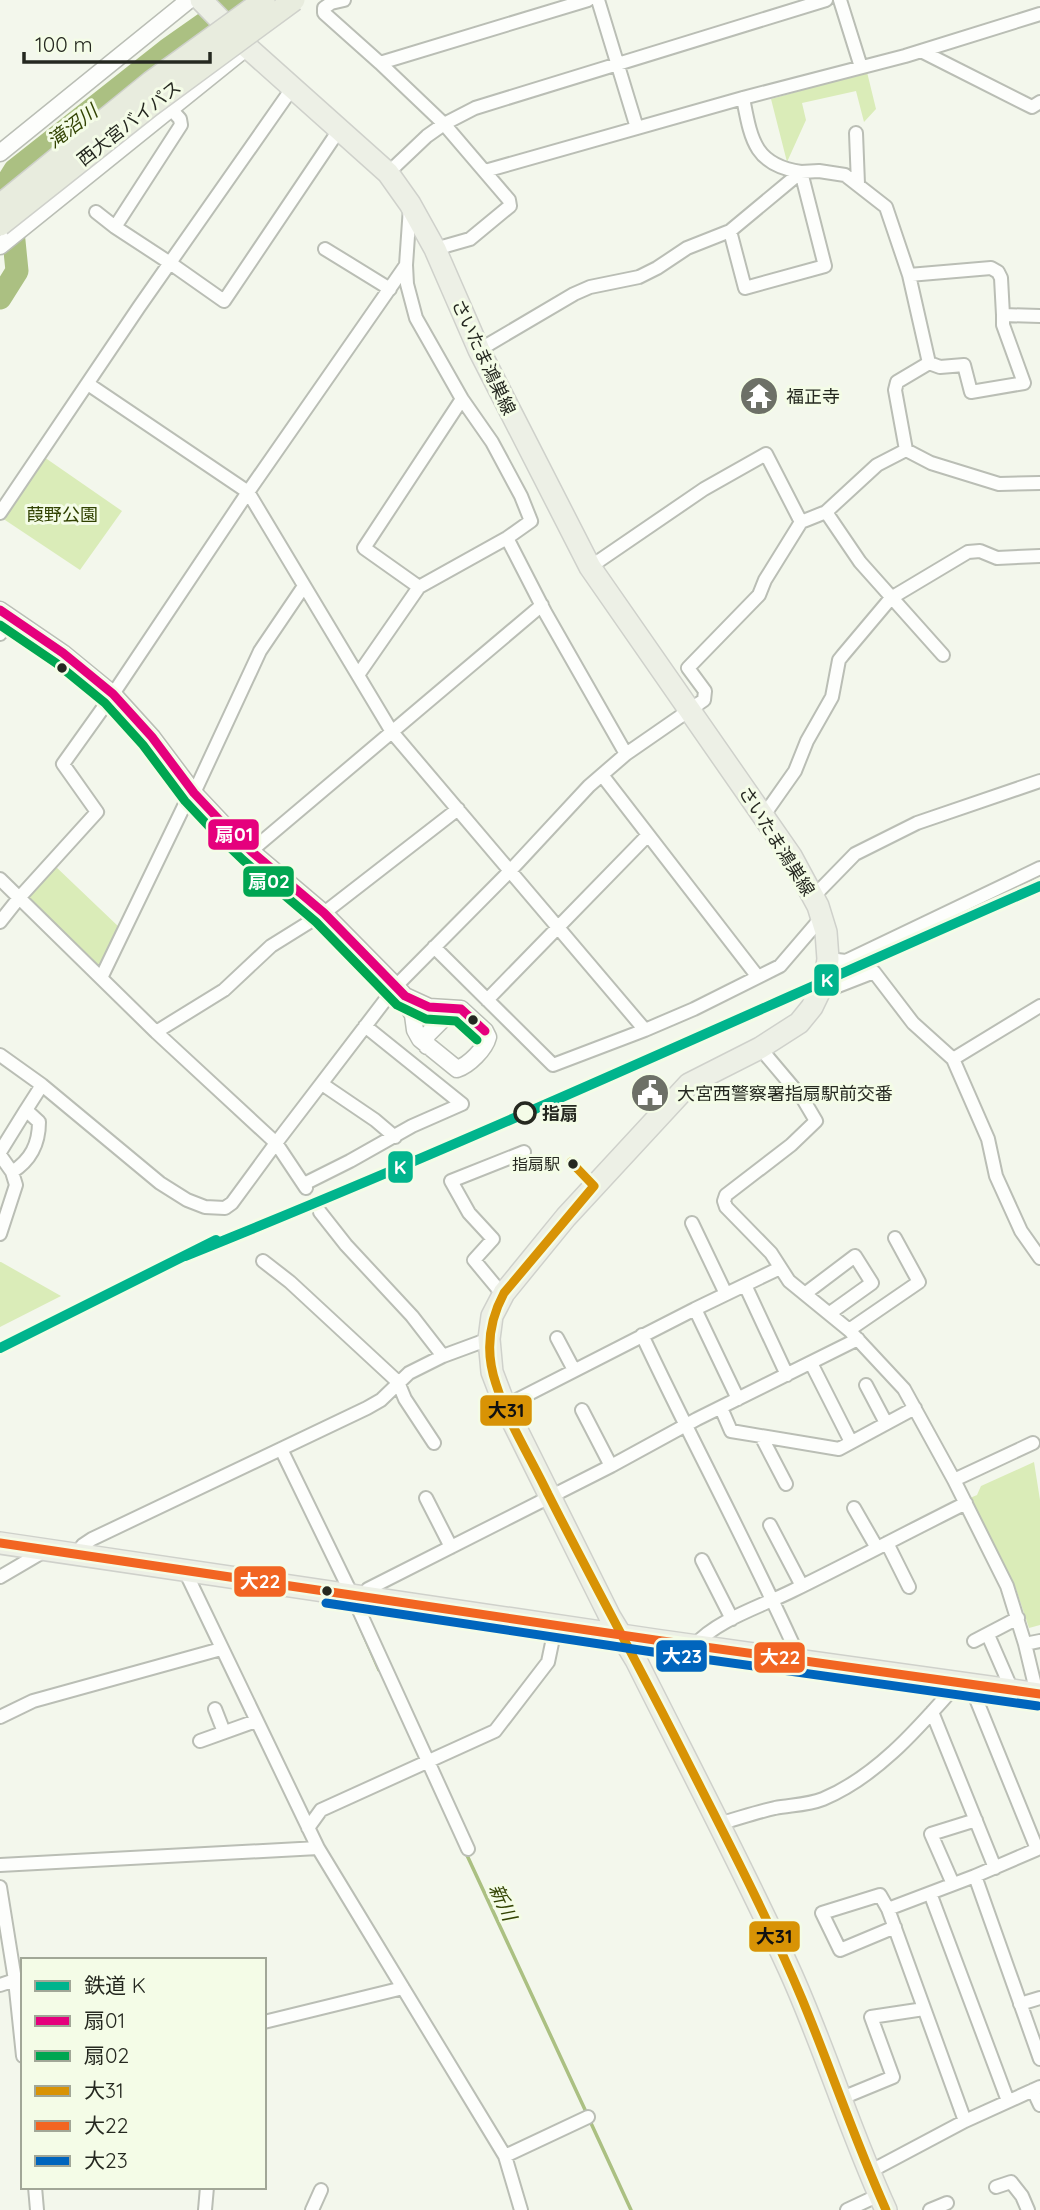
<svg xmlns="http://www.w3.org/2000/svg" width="1040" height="2210" viewBox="0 0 1040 2210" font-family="Quicksand,'Noto Sans JP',sans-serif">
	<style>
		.green { fill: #daecb8 }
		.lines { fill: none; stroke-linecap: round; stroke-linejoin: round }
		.stream { stroke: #abc082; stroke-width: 3.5 }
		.river { stroke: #abc082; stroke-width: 23 }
		.minor-casing { stroke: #babeb5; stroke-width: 16 }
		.tertiary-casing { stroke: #babeb5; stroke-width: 19 }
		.primary-casing { stroke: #cfd1cb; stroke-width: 24 }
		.minor { stroke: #fdfefc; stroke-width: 12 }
		.tertiary { stroke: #fdfefc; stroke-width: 16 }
		.primary { stroke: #edf0e6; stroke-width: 21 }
		.trunk-bridge-casing { stroke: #cfd1cb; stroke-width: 24; stroke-linecap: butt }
		.trunk-bridge { stroke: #e8ecde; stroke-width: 21 }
		.bus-1-casing { stroke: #f4fce7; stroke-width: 14 }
		.bus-2-casing { stroke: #f4fce7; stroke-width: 14 }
		.bus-3-casing { stroke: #f4fce7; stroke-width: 14 }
		.bus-4-casing { stroke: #f4fce7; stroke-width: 14 }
		.bus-5-casing { stroke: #f4fce7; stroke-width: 14 }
		.bus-1 { stroke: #e5007d; stroke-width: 9 }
		.bus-2 { stroke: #00a651; stroke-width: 9 }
		.bus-3 { stroke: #d89305; stroke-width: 9 }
		.bus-4 { stroke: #f26522; stroke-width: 9 }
		.bus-5 { stroke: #0065bd; stroke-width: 9 }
		.rail-1-casing { stroke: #f4fce7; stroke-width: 16 }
		.rail-1 { stroke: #00b48d; stroke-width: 10 }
		.bus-dot { fill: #252820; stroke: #f4fce7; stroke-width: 2.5 }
		.stop-dot { fill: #f4fce7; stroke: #252820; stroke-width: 3.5 }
		.labels { text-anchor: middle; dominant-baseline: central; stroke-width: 6; stroke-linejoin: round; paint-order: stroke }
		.bus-label { font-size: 16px; fill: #252820; stroke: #f4fce7; text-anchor: end }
		.street-label { font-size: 18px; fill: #252820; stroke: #f4fce7 }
		.poi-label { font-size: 18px; fill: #252820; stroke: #f4fce7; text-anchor: start }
		.park-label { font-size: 18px; fill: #304100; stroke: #f4fce7 }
		.stop-label { font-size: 18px; font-weight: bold; fill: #252820; stroke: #f4fce7; text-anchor: start }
		.water-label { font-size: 19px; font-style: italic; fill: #324302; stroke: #f4fce7 }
		.line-badge { stroke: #f4fce7; stroke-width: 2.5 }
		.badge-label { font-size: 19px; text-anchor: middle; font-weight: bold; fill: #fff }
		.pale-badge-label { font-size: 19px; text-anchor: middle; font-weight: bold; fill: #111 }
	</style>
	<rect width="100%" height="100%" fill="#f3f7ec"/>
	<path class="green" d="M867 72 876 109 864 122 856 91 802 103 806 120 787 162 771 99Z
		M44 457 122 511 80 570 2 518Z
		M54 865 120 928 99 971 26 898Z
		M0 1262H1L61 1296 0 1327Z
		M1034 1462 1040 1500V1625L1029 1628 1016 1589 970 1498 977 1495 981 1486Z"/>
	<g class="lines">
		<path class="stream" d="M230 0 234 3
			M354 1613 379 1670
			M465 1851 587 2114
			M590 2121 631 2210"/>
		<path class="river" d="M0 298 17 271 8 181 15 170 167 50 238 0"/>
		<defs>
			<path id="minor" d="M344 0 331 3 324 8V13L380 63 444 124 509 200 510 206 470 239 435 249
				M598 0 637 128
				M840 0 861 67
				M921 51 1032 107 1040 102
				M380 63 588 0
				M856 133 858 184
				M485 171 743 98 905 56 1040 14
				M388 173 427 136 444 124 475 108 826 0
				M96 212 115 227 170 263 224 301 339 130
				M115 227 181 125 180 119 170 108
				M730 231 745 288 825 266 801 172C754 165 751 139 743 98
				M325 249 390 289
				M909 275 929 363 897 382 895 390 906 450 931 463 999 484 1040 483
				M479 350 574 294 590 287 639 277 657 268 687 248 730 231 801 172 819 171 845 175 886 207 909 275 991 268 998 272 1001 278 1003 315 1040 316
				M929 363 940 367 964 365 971 392 1024 383 1003 325V315
				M88 384 248 492 392 732 645 1030
				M826 512 877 465 906 450
				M0 513 139 307 293 87
				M507 538 545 612 626 754
				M590 567 704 489 766 454 801 522
				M419 587 364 548 462 399
				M0 634 11 618
				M358 675 419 587 507 538 531 521 521 496 492 442 462 399 416 318 407 284 406 265
				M602 775 758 977
				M764 815 795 771 807 741 832 697 839 660 843 655 891 598 968 552 980 551 997 558 1040 556
				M251 851 542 605
				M0 879 156 1032 276 1143 396 986 510 871 589 786 626 754 704 700 705 691 688 668 759 595 765 580 801 522 826 512 860 562 943 655
				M813 897 855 854 917 823 1040 781
				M0 922 19 898 97 812 63 764 113 694 248 492 406 265 410 207
				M434 947 553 1065 645 1030 694 1009 780 966 822 917
				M828 959 846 961 1040 868
				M101 978 185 804 194 793 260 651 304 586
				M820 993 874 972 913 1023 953 1059 988 1139 996 1176 1021 1231 1040 1258
				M487 1000 648 835
				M156 1032 224 990 271 946 324 913 458 809
				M760 1048 803 1099 816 1121 791 1145 726 1195 724 1201 726 1207 771 1253 789 1281 849 1330 904 1389 954 1480 1007 1586 1025 1644 1037 1694
				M0 1055 42 1085 160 1183 187 1200 205 1207 225 1208 232 1203 276 1143 306 1188
				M953 1059 1040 1006
				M322 1084 375 1120 395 1137
				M26 1110 42 1085
				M0 1152 26 1110 39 1122C39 1144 31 1160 12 1172
				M0 1155 12 1172 16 1185 0 1234
				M304 1184 350 1161 412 1126 462 1104 365 1026
				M320 1212 346 1245 412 1316 443 1356 489 1339
				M692 1223 726 1294
				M263 1261 290 1282 398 1382 405 1399 434 1443
				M745 1285 787 1375
				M504 1293 498 1289 474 1260 493 1239 469 1213 451 1181 524 1152
				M806 1293 855 1256 872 1283 830 1313
				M695 1309 738 1399
				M849 1330 919 1282 895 1238
				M642 1335C693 1444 751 1550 800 1660
				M557 1338 574 1370
				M811 1363 851 1442
				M866 1385 886 1423
				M505 1406 695 1309 780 1268
				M721 1408 731 1431 839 1449 915 1408
				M582 1410 611 1466
				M761 1436 786 1484
				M281 1449 352 1595 468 1849
				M954 1480 1033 1443
				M426 1498 451 1547
				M854 1508 877 1548
				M770 1525 802 1586
				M887 1543 909 1587
				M76 1554 83 1545 92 1539 367 1408 381 1400 409 1373 443 1356
				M702 1560 732 1619
				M184 1569 318 1848 505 2156 521 2210
				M0 1577 46 1550
				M364 1596 368 1589 611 1466 697 1419 858 1339
				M988 1635 1012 1690
				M974 1641 1018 1618
				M1025 1644 1040 1641
				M694 1646C716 1620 762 1606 792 1591 851 1562 908 1532 966 1503
				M970 1684 1037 1849
				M215 1709 224 1732
				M932 1712 995 1868
				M0 1717 33 1701 221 1649
				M200 1741 256 1721
				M718 1824C737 1819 756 1812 775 1808 791 1805 808 1805 823 1799 878 1776 920 1726 958 1683
				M308 1828 321 1810 495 1731 548 1662 556 1624
				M0 1865 318 1848
				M975 1876 1040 2059
				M953 1884 931 1834 976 1820
				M0 1887 15 1980 23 2056
				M930 1893 1008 2101
				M888 1909 975 1876 1040 1848
				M895 1927 840 1950 822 1913 880 1895 888 1909 965 2121
				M0 1985 15 1980
				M1020 2004 1040 1998
				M264 2022 403 1988
				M1033 2090 1040 2105
				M842 2098 893 2077 871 2017 924 2009
				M505 2156 588 2117
				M869 2172 965 2121 1040 2087
				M35 2187 37 2210
				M996 2187 1011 2182 1022 2196 1028 2210
				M205 2210 207 2187
				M312 2210 321 2190
				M847 2210 879 2195
				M930 2210 947 2203"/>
			<path id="tertiary" d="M0 153 189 0
				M0 246 247 47
				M0 610 63 653 113 694 152 737 194 793 226 827 251 851 324 913 396 986 405 996 406 1003 413 1015 415 1030 420 1039 457 1069C469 1065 485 1049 488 1037L485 1031 461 1009 429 1007 405 996
				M427 1046 426 1038 428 1034 447 1015 460 1009"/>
			<path id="primary" d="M201 0 247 47 388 173 410 204 435 249 479 350 590 567 791 856 818 906 826 932 828 959 825 980 812 1007 799 1023 760 1048 689 1084 566 1217 504 1293 492 1316 489 1339 492 1372 505 1406 610 1617 636 1660C687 1762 741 1864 789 1969 825 2048 850 2132 886 2210
				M0 1543 655 1640 1040 1694"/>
		</defs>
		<use href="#minor" class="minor-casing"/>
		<use href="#tertiary" class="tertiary-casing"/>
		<use href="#primary" class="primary-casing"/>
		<use href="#minor" class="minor"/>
		<use href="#tertiary" class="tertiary"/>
		<use href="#primary" class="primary"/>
		<defs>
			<path id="trunk-bridge" d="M0 205 151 82 264 0
				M0 225 150 106 294 0"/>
		</defs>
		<use href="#trunk-bridge" class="trunk-bridge-casing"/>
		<use href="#trunk-bridge" class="trunk-bridge"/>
		<defs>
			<path id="bus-1" d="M0 610 63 653 113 694 152 737 194 793 226 827 251 851 324 913 405 996 429 1007 461 1009 485 1031"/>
			<path id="bus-2" d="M0 625 56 663 105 703 143 745 185 801 217 835 243 860 316 922 397 1005 426 1019 456 1021 477 1040"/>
			<path id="bus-3" d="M571 1162 594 1186 504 1293C488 1323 485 1352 496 1384 508 1423 531 1458 548 1494 591 1579 637 1662 680 1747 722 1830 766 1913 802 1999 831 2069 855 2141 886 2210"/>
			<path id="bus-4" d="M0 1543 655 1640 1040 1694"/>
			<path id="bus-5" d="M326 1603 653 1652 1038 1706"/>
		</defs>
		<use href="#bus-1" class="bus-1-casing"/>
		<use href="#bus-2" class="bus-2-casing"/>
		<use href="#bus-3" class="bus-3-casing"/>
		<use href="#bus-4" class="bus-4-casing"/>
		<use href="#bus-5" class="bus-5-casing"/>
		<use href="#bus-1" class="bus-1"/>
		<use href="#bus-2" class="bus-2"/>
		<use href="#bus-3" class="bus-3"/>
		<use href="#bus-4" class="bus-4"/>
		<use href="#bus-5" class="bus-5"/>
		<defs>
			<path id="rail-1" d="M185 1256C473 1141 756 1010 1040 886
				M0 1348 216 1240"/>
		</defs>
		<use href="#rail-1" class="rail-1-casing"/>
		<use href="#rail-1" class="rail-1"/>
	</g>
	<defs>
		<symbol id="temple-disc" viewBox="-11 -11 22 22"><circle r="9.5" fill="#6d7067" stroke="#f4fce7"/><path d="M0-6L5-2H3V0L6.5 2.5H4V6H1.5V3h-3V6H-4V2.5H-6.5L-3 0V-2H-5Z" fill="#fff"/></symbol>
		<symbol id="civic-disc" viewBox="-11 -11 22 22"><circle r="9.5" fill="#6d7067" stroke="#f4fce7"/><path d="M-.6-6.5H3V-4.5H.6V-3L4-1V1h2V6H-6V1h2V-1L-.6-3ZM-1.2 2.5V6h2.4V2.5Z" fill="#fff"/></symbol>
	</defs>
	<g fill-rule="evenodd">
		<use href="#temple-disc" x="737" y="374" width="44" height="44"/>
		<use href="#civic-disc" x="628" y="1071" width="44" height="44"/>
	</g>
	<g class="bus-dot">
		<circle cx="62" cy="668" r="6"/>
		<circle cx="473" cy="1020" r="6"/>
		<circle cx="573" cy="1164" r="6"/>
		<circle cx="327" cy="1591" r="6"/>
	</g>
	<circle class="stop-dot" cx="525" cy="1113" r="10"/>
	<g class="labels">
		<g class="bus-label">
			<text x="560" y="1164">指扇駅</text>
		</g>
		<g class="street-label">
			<text transform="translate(129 123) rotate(-38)">西大宮バイパス</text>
			<text transform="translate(484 357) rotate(65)">さいたま鴻巣線</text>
			<text transform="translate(777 841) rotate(58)">さいたま鴻巣線</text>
		</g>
		<g class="poi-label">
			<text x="786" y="396">福正寺</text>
			<text x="677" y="1093">大宮西警察署指扇駅前交番</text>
		</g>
		<g class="park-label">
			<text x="62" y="514">葭野公園</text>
		</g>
		<g class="stop-label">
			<text x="542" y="1113">指扇</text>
		</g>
		<g class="water-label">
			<text transform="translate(72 126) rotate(-37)">滝沼川</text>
			<text transform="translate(503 1902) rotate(65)">新川</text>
		</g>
	</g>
	<g class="line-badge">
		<rect x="207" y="818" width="53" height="33" rx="7" fill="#e5007d"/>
		<rect x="242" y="865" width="53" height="33" rx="7" fill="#00a651"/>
		<rect x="813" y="963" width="27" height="34" rx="7" fill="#00b48d"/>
		<rect x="387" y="1150" width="27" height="34" rx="7" fill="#00b48d"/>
		<rect x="479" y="1394" width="54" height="33" rx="7" fill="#d89305"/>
		<rect x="233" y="1565" width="54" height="33" rx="7" fill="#f26522"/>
		<rect x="655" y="1639" width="53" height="34" rx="7" fill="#0065bd"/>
		<rect x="753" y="1641" width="53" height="33" rx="7" fill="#f26522"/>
		<rect x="748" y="1920" width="53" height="33" rx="7" fill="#d89305"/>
	</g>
	<g class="badge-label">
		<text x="234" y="841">扇01</text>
		<text x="269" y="888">扇02</text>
		<text x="827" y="987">K</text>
		<text x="400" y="1174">K</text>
		<text x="260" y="1588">大22</text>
		<text x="682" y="1663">大23</text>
		<text x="780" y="1664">大22</text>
	</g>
	<g class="pale-badge-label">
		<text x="506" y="1417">大31</text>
		<text x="774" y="1943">大31</text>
	</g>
	<rect x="21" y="1958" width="245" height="231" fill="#f4fce7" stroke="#a1a797" stroke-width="2"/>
	<rect x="35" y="1981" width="35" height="10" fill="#00b48d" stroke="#a1a797" stroke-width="2"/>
	<text x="84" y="1993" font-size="21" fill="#252820">鉄道 K</text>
	<rect x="35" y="2016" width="35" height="10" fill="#e5007d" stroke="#a1a797" stroke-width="2"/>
	<text x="84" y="2028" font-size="21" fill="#252820">扇01</text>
	<rect x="35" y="2051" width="35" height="10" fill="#00a651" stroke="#a1a797" stroke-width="2"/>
	<text x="84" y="2063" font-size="21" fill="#252820">扇02</text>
	<rect x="35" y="2086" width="35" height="10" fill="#d89305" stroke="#a1a797" stroke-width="2"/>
	<text x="84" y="2098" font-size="21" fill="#252820">大31</text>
	<rect x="35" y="2121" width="35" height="10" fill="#f26522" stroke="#a1a797" stroke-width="2"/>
	<text x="84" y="2133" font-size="21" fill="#252820">大22</text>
	<rect x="35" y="2156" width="35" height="10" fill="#0065bd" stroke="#a1a797" stroke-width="2"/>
	<text x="84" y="2168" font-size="21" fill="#252820">大23</text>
	<path d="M24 52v10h186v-10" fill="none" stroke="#252820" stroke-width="3.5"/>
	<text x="35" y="52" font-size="21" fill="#252820" stroke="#f4fce7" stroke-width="5" paint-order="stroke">100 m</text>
</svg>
